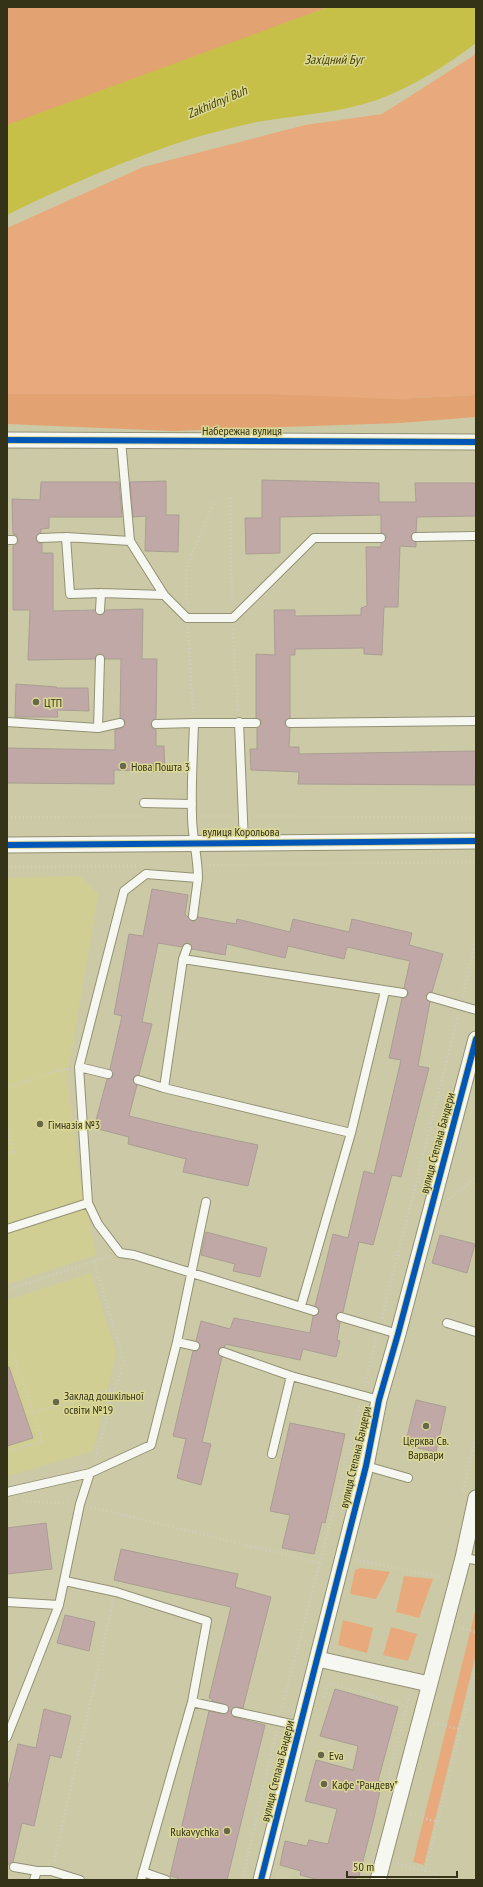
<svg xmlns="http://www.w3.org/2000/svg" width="483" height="1887" viewBox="0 0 483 1887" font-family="'PT Sans Narrow',sans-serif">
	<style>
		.built { fill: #d1ce94 }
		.green { fill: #e8aa7c }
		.forest { fill: #e3a272 }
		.water { fill: #c6c048 }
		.building { fill: #bfa8a5; stroke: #aa9e94 }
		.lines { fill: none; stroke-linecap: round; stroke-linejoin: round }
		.lane-casing { stroke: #929174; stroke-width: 10 }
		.street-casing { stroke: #929174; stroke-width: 17 }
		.path { stroke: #cecdc2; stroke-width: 2.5; stroke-dasharray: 1 3; stroke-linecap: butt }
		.lane { stroke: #f7f7f2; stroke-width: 8 }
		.street { stroke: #f7f7f2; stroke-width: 15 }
		.cycleway-casing { stroke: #dcd996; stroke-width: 8 }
		.cycleway { stroke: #0057b8; stroke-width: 6 }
		.poi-dot { fill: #696749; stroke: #dcd996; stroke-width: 1.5 }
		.labels { text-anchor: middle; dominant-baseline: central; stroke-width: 3; stroke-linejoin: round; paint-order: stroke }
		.street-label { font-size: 12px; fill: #343217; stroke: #dcd996 }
		.poi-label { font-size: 12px; fill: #343217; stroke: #dcd996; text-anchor: start }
		.water-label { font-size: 13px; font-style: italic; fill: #454205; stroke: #dcd996 }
	</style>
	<rect width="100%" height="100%" fill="#cccaa6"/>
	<path class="built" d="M80 876 98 894 67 1077 79 1172 96 1255 7 1284V878Z
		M91 1273 116 1353 93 1451 7 1476V1300Z"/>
	<path class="green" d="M476 54V395L396 399 7 394V228L143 167 305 125 382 114Z
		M360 1568 390 1572 376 1599 350 1594 355 1570Z
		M404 1576 433 1579 419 1618 396 1612Z
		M476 1608V1654L424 1865 413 1862Z
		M343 1620 373 1628 367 1653 338 1645Z
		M391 1627 417 1634 408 1661 383 1655Z"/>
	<path class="forest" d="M7 7H328L7 130Z
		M7 394H263L396 399 476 395V417L400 423 172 431 7 424Z"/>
	<path class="water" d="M328 7H476V43C446 66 412 87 377 100 336 114 294 115 252 123 234 127 215 132 197 137 131 157 68 185 7 215V125Z"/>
	<path class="building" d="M262 480 379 483V502H416L415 483H476V516L417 517 416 532 413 533 411 537 412 540 416 542V547L400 546 398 607H384L382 655 364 654V648L295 649V655H290V718L287 719 285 723 286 726 290 728 289 747H299V754L476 751 475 785 298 784 299 772 251 770 250 749H257V728L261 723V720L256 718V654L275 655 274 610H295V616L361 615V608L367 606 366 547H381V543L386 538V535L381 533V515L280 517V553L246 554 245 518H262Z
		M166 481V515H179L178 552 145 551 146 516 133 517 130 482Z
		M41 482H119L122 517H49V528L41 529V532L38 534 36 539 38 543H42V553H53V611L95 610 97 614 100 615 104 613 106 610 143 609 142 659H157L156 718 153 720 151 725 153 729 156 730V746H164L165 772 114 770V784L7 783V748L115 750V730L123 727 125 724 124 720 120 718 121 659H105L103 655 100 654 96 656 95 659 28 660 30 610H13V546L18 543V540L16 535 13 534 12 499 40 500Z
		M16 684 57 687V688H88L89 711 57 710 58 717H15Z
		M152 889 188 895 185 914 192 921H195L198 917 236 924 237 919 290 932 293 919 349 932 352 919 412 933 409 945 443 954 432 992 428 993 426 996 427 1000 430 1002 418 1066 429 1068 401 1177 392 1175 373 1245 359 1242 343 1312 338 1313 336 1316 337 1320 340 1323 337 1340 340 1341 336 1357 303 1349 300 1360 225 1344V1347L219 1348 218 1353 222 1357 202 1442 211 1444 201 1485 177 1478 186 1439 173 1436 193 1351H197L200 1348V1344L196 1341 201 1321 230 1329 234 1318 310 1333 313 1316 317 1315 319 1312 318 1308 315 1306 333 1234 348 1238 364 1171 374 1174 401 1060 389 1058 402 998H405L408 994V991L404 988 410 961 347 947 344 959 288 946 285 958 227 944 225 955 192 949 191 945 188 943 184 944 182 947 158 943 142 1022 152 1024 139 1075 135 1076 133 1079 134 1083 137 1085 129 1116 192 1131 258 1145 248 1186 183 1172 186 1159 128 1144 129 1137 94 1128 107 1079 112 1078 113 1075 110 1069 122 1016 114 1014 129 934 143 936Z
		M206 1232 267 1248 260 1277 233 1271 235 1264 201 1255Z
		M440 1235 475 1244 467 1273 432 1263Z
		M7 1367H9L33 1438 7 1446Z
		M416 1400 446 1407 436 1452 405 1445Z
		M290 1423 345 1434 325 1523 322 1522 314 1554 282 1548 290 1515 270 1511Z
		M46 1523 52 1569 7 1574V1528Z
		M121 1549 238 1574 235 1587 271 1597 243 1708 235 1707 231 1711 234 1717 265 1725 227 1880H177L178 1878 170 1876 209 1711 223 1714 229 1711 227 1705 212 1701V1699L209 1698 231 1607 114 1580Z
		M65 1615 95 1622 89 1651 57 1643Z
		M335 1689 398 1707 378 1781 382 1782 374 1818 359 1876 353 1880H319L300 1875 301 1871 280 1865 285 1841 307 1846 309 1840 328 1844 337 1809 305 1801 316 1760 353 1770 358 1746 320 1736Z
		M44 1709 71 1716 61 1758 50 1755 34 1826 22 1823 13 1862 7 1865V1791L18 1744 36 1748Z"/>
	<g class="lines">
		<defs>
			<path id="lane" d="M121 440 130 541
				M66 537 130 541 164 595
				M416 537 476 536
				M41 538 66 537 70 594 101 593 164 595 187 618H233L314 538H381
				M7 540H13
				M100 610 101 593
				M7 722 98 728 120 723
				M239 722 244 843
				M194 723H256
				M290 723 476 721
				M156 724 194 723C193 754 191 785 192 816 192 837 198 857 198 878L146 874 124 891 79 1067 88 1203 98 1224 120 1253 134 1255 314 1311
				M98 728 100 659
				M144 803 192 804
				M193 916 198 878
				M183 959 403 993
				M431 997 476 1010
				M79 1067 108 1074
				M138 1080 164 1088 351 1133
				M164 1088 183 959 187 948
				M7 1229 88 1203
				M301 1306 351 1133 385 991
				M341 1317 398 1334
				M447 1323 476 1332
				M177 1342 195 1346
				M223 1352 291 1376 379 1400
				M272 1454 291 1376
				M366 1466 408 1478
				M7 1492 90 1473
				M463 1558 476 1560
				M65 1581 116 1592 207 1621 192 1702 141 1880
				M7 1602 59 1605 80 1504 90 1473 151 1445 177 1342 206 1202
				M192 1702 224 1709
				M236 1712 300 1726
				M7 1737 59 1605
				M14 1867 37 1871
				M143 1872 166 1880
				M34 1880 37 1871H51L80 1880"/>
			<path id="street" d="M7 440 476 442
				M7 845 476 841
				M318 1659 429 1684
				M261 1880 366 1466 379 1400 398 1334 476 1039
				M378 1880 463 1558 476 1498"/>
		</defs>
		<use href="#lane" class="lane-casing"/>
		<use href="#street" class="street-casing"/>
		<path class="path" d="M230 498 232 604
			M187 603V566L214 502
			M188 628 193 712
			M233 629 238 712
			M203 816H234
			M253 816 476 818
			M7 817 146 816
			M209 865 476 862
			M7 867 138 866
			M463 996 476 938
			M7 1088 55 1071 69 1069
			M7 1128 14 1152 7 1154
			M449 1200 476 1177
			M94 1261 124 1361 95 1459
			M7 1290 110 1256
			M382 1318 458 1016
			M7 1353 12 1351 42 1441 7 1452
			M365 1386 376 1338
			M33 1413 116 1388
			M463 1490 476 1436
			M23 1501 70 1504
			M91 1507 320 1563 281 1712
			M356 1560 442 1577
			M320 1563 360 1406
			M459 1627 476 1632
			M324 1697 329 1683 406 1706
			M434 1723 460 1729
			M386 1785 410 1695
			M411 1814 438 1822
			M54 1861 113 1603
			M398 1864 436 1873 434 1880
			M277 1875 294 1880
			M242 1880 277 1730
			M423 1880 476 1667"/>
		<use href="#lane" class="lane"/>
		<use href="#street" class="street"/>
		<defs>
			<path id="cycleway" d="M7 440 476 442
				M7 845 476 841
				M261 1880 366 1466 379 1400 398 1334 476 1039"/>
		</defs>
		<use href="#cycleway" class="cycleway-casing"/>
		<use href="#cycleway" class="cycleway"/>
	</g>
	<g class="poi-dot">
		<circle cx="36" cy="702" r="4"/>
		<circle cx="123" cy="766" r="4"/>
		<circle cx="40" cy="1124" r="4"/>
		<circle cx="56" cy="1402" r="4"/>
		<circle cx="426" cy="1426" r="4"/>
		<circle cx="321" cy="1755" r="4"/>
		<circle cx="324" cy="1784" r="4"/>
		<circle cx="227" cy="1831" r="4"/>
	</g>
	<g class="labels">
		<g class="street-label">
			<text x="242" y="430">Набережна вулиця</text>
			<text x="241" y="831">вулиця Корольова</text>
			<text transform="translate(437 1143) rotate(-75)">вулиця Степана Бандери</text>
			<text transform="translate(355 1457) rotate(-77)">вулиця Степана Бандери</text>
			<text transform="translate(277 1771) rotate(-76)">вулиця Степана Бандери</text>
		</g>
		<g class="poi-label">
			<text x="44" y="702">ЦТП</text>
			<text x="131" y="766">Нова Пошта 3</text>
			<text x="48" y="1124">Гімназія №3</text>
			<text x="64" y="1395">Заклад дошкільної<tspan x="64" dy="14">освіти №19</tspan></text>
			<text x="426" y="1440" text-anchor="middle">Церква Св.<tspan x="426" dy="14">Варвари</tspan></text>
			<text x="329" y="1755">Eva</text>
			<text x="332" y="1784">Кафе "Рандеву"</text>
			<text x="219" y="1831" text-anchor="end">Rukavychka</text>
		</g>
		<g class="water-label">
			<text x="334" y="59">Західний Буг</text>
			<text transform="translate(217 102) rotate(-23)">Zakhidnyi Buh</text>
		</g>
	</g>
	<rect width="483" height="1887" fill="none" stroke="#343217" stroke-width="16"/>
	<path d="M347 1871v6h110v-6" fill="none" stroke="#343217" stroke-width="2"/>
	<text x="353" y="1871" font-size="12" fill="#343217" stroke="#dcd996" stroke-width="3" paint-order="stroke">50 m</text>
</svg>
